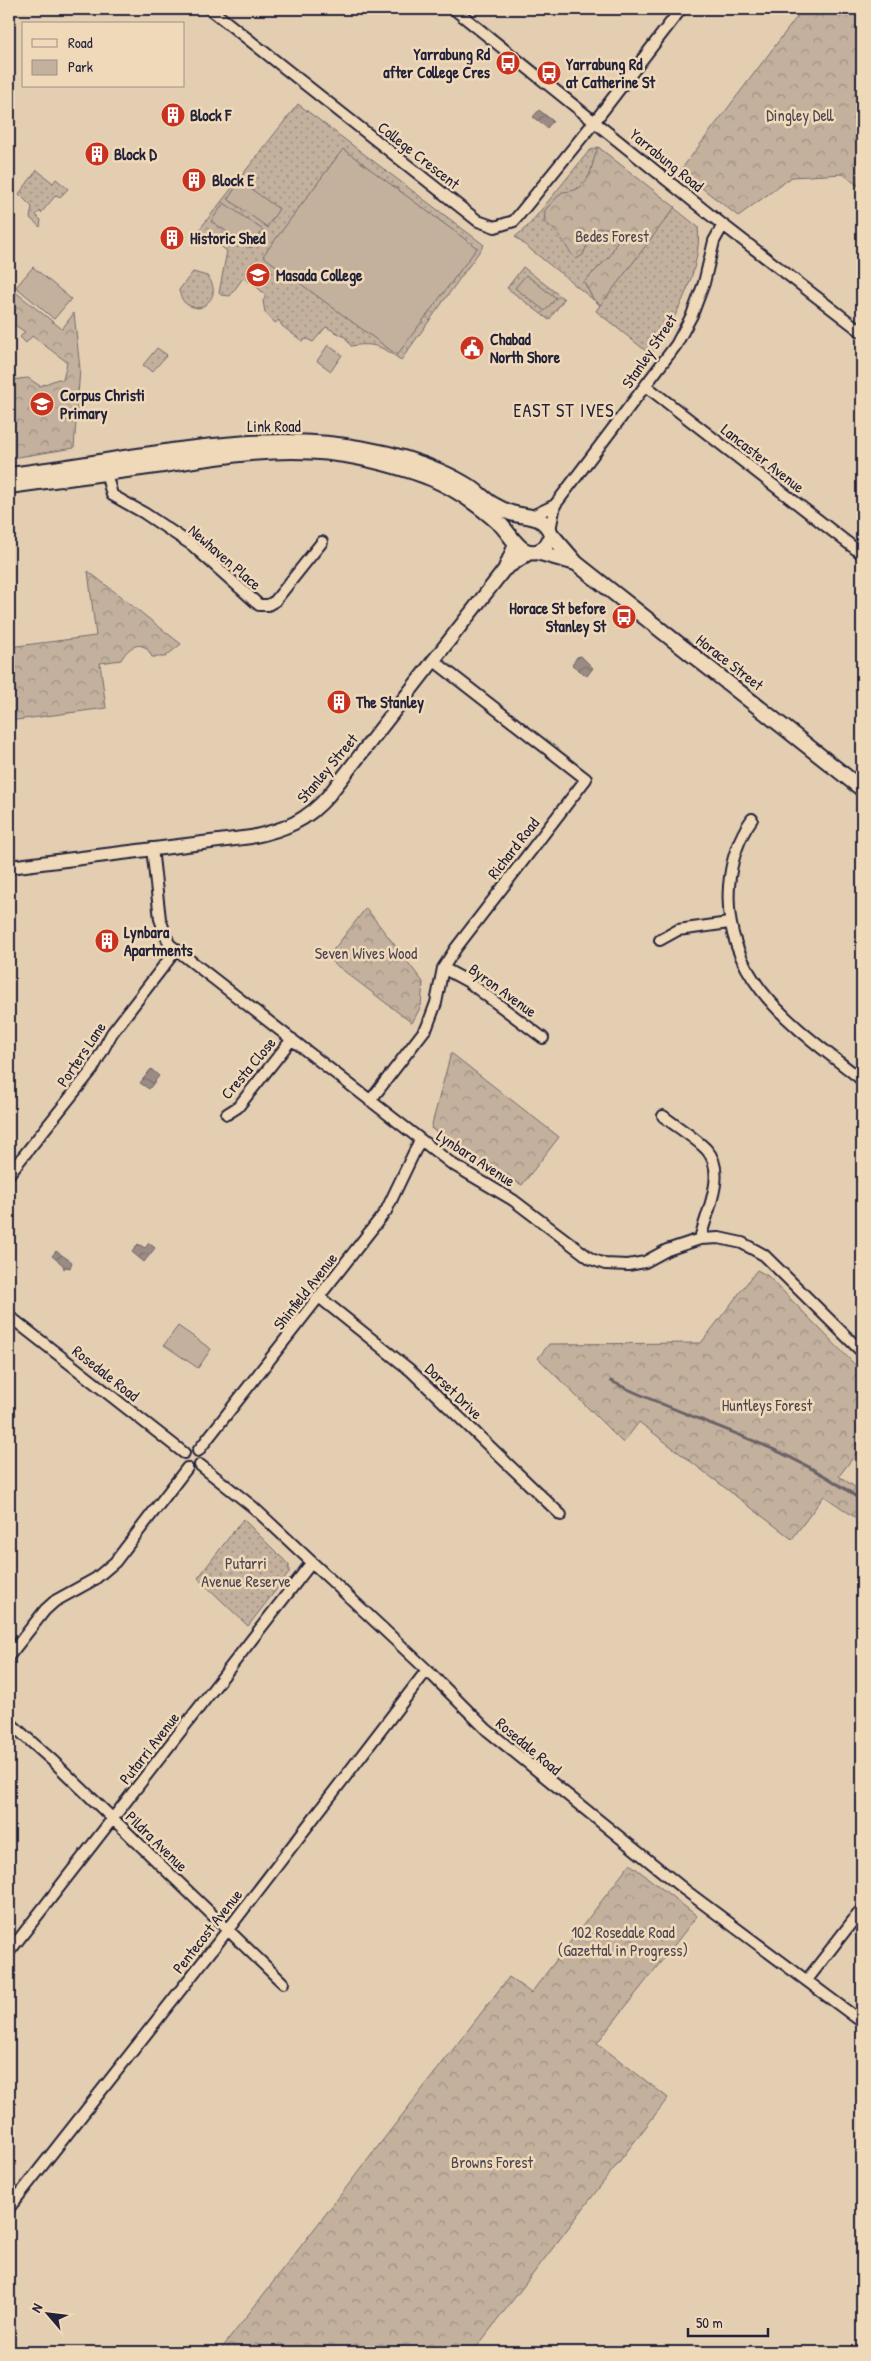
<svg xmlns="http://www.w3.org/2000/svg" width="871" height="2361" viewBox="0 0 871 2361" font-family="'Patrick Hand',sans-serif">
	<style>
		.green { fill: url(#green-dots); stroke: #726a6c }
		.forest { fill: url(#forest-crowns); stroke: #726a6c }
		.pitch { fill: #c3b19e; stroke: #726a6c }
		.water { fill: url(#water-waves); stroke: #6a6267 }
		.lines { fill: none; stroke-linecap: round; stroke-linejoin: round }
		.stream { stroke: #6a6267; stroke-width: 3 }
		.minor-casing { stroke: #22223b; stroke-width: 14 }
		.tertiary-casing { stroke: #22223b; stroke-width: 16 }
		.secondary-casing { stroke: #22223b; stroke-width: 18 }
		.minor { stroke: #f0d9b9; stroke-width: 10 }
		.tertiary { stroke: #f0d9b9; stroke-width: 12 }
		.secondary { stroke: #f0d9b9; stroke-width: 14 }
		.labels { text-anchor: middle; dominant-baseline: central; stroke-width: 5; stroke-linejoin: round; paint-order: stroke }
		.poi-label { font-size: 16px; font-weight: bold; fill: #22223b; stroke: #f0d9b9; text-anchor: start }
		.park-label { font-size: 16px; fill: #4a4654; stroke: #f0d9b9 }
		.street-label { font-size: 16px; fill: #22223b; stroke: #f0d9b9 }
		.neighbourhood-label { font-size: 18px; letter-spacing: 1px; fill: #22223b; stroke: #f0d9b9 }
	</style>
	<defs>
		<pattern id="green-dots" width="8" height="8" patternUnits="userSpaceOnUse" patternTransform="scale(1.25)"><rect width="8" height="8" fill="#c3b19e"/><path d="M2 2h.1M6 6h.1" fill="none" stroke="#9e9082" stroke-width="1.8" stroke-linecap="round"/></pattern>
		<pattern id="forest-crowns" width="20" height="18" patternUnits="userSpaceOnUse" patternTransform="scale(1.25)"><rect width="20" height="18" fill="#c3b19e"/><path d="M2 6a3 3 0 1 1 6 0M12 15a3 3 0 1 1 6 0" fill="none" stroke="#9e9082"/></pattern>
		<pattern id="water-waves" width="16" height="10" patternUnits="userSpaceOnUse" patternTransform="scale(1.25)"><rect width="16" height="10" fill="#9a8c84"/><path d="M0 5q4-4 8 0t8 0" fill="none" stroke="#7d726d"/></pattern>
	</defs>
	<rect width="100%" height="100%" fill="#e4ceb2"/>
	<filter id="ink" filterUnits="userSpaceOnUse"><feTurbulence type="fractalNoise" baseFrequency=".02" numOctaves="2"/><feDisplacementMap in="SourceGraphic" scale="10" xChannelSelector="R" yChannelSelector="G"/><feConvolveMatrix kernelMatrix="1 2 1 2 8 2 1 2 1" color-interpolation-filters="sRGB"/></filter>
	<g filter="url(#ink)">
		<path class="green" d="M298 104 484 245 401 360C382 347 375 342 351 346L345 337 326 327 313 342 307 339 302 341 282 326 279 320 275 323 265 312 263 301 266 296 255 285 257 283 252 279 250 282 243 278 230 296 221 295 219 293 227 251 199 230Z
			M598 147 698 227C703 268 674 323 651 355L596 311 600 305 515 237 529 225 589 151Z
			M37 170 53 183 56 179 68 189 60 197 56 195 41 213 40 211 36 215 41 220 40 227 30 218 32 207 19 194Z
			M523 267 564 299 549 320 507 288Z
			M193 272 207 276C218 288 214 302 199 308 187 307 181 302 179 290Z
			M157 348 167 355 152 372 143 365Z
			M243 1519 289 1565V1573L248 1626 198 1578Z"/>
		<path class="forest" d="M803 9H862V189L843 174 792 177 738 216 680 171Z
			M598 147 675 207 601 305 593 299 584 282 610 256 618 239 613 228H598L590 237 583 255 576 259C561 243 564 235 544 222L545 210 562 192C593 191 589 169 598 147Z
			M9 287 62 329 74 313 80 369 74 448 12 458 9 452 10 380 28 378 40 386 58 379 63 380 67 362 32 336 26 343 20 337 25 332 12 323 9 325Z
			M88 571 181 644 165 657H152C144 638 129 645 121 660L100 663 106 708 9 721V647L96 636Z
			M366 908 423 982 421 1006 412 1023 327 958Z
			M451 1053 559 1137 522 1185 462 1152 431 1128Z
			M757 1270 768 1276 862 1372V1446L839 1476 862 1492V1522L824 1496 792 1539 639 1422 623 1443 538 1358 549 1344 701 1343Z
			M630 1864 697 1916 597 2043 668 2098 473 2352H219L509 1977 531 1993Z"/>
		<path class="pitch" d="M343 149 477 248 397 355 263 256Z
			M240 181 279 209 267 227 228 199Z
			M224 203 263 230 251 248 211 221Z
			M33 267 71 299 54 319 16 287Z
			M526 275 556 298 545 311 515 288Z
			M328 345 342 355 331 371 317 361Z
			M178 1326 211 1349 198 1368 164 1345Z"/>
		<path class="water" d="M539 110 553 121 547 128 533 117Z
			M581 656 593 668 587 676 572 665 577 657Z
			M151 1069 159 1076 149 1089 140 1083Z
			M149 1243 155 1248 144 1262 132 1252 138 1244 145 1248Z
			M56 1251 72 1262 70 1268 66 1267 64 1269 63 1265 52 1256Z"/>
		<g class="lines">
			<path class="stream" d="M611 1381C694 1423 787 1443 862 1501"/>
			<defs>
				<path id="minor" d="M210 9 478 221 495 227 514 221 595 121 681 9
					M454 9 709 214 862 332
					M646 386 862 554
					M106 473 112 495 144 513 192 545 259 605H268L275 601 322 542
					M532 516 555 505
					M550 530 555 505 676 345 692 315 704 283 714 241 723 225
					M752 819C737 840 731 861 729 886 722 981 797 1028 862 1080
					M152 848 160 919 169 944 452 1164 513 1200 591 1259 605 1264 628 1265 645 1262 667 1250 700 1239 719 1238 742 1243 764 1255 862 1352
					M660 940 678 930 729 923
					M443 968 467 981 543 1038
					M370 1101 427 1027 436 1003 443 968 456 948 586 779 433 660
					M227 1114 238 1107 292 1039
					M663 1116C677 1127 694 1137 706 1149 728 1172 706 1213 700 1239
					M9 1174 92 1070 112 1033 176 950
					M319 1297 410 1370 561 1515
					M9 1316 184 1453
					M198 1451 386 1211 420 1140
					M200 1465 253 1507 427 1670 487 1730 685 1890 862 2022
					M9 1656 45 1610 55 1601 95 1579 115 1562 187 1468
					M9 1722 54 1762 283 1983
					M9 1952 312 1562
					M807 1980 862 1909
					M9 2208 227 1931 427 1670"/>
				<path id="tertiary" d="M504 570 531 552
					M9 867 251 837C284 830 307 821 329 795L504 570 516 542"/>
				<path id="secondary" d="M9 475C151 459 301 412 439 471 451 476 462 482 473 489 480 494 486 501 494 505 499 508 505 511 511 513 528 518 544 514 551 534 549 547 538 557 524 550 515 545 508 532 501 525 476 502 446 482 414 472 389 464 363 457 337 454 279 446 220 456 163 465 112 472 60 479 9 486
					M551 534 576 563 862 789
					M537 552 576 563"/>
			</defs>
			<use href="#minor" class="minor-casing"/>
			<use href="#tertiary" class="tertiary-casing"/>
			<use href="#secondary" class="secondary-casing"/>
			<use href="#minor" class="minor"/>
			<use href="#tertiary" class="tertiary"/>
			<use href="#secondary" class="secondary"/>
		</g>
	</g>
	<defs>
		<symbol id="bus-disc" viewBox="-11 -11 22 22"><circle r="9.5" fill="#c8321e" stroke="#f0d9b9"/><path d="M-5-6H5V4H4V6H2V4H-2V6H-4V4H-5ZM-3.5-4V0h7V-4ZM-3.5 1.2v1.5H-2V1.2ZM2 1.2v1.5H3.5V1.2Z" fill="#fff"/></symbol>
		<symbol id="building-disc" viewBox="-11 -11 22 22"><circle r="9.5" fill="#c8321e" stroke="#f0d9b9"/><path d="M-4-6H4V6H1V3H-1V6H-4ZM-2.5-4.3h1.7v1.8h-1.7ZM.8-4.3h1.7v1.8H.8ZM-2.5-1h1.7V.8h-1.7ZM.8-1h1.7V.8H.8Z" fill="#fff"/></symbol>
		<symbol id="school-disc" viewBox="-11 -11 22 22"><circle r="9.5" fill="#c8321e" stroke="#f0d9b9"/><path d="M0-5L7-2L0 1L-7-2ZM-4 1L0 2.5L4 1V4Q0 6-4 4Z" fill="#fff"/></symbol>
		<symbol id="civic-disc" viewBox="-11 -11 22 22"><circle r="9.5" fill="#c8321e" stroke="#f0d9b9"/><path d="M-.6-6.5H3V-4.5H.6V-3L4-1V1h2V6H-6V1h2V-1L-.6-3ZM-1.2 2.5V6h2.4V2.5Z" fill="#fff"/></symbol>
	</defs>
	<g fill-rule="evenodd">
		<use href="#bus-disc" x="494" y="49" width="28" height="28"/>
		<use href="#bus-disc" x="535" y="59" width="28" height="28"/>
		<use href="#building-disc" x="159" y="101" width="28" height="28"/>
		<use href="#building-disc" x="83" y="140" width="28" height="28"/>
		<use href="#building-disc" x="180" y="166" width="28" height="28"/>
		<use href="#building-disc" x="158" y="224" width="28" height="28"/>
		<use href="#school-disc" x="244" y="261" width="28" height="28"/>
		<use href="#civic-disc" x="458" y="334" width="28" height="28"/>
		<use href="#school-disc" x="28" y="390" width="28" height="28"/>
		<use href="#bus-disc" x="610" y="603" width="28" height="28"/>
		<use href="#building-disc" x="325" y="688" width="28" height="28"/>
		<use href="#building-disc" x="93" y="927" width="28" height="28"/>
	</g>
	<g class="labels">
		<g class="poi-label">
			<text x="490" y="54" text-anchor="end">Yarrabung Rd<tspan x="490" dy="18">after College Cres</tspan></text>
			<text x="566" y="64">Yarrabung Rd<tspan x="566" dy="18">at Catherine St</tspan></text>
			<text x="190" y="115">Block F</text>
			<text x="114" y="154">Block D</text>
			<text x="212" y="180">Block E</text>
			<text x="190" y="238">Historic Shed</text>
			<text x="276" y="275">Masada College</text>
			<text x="490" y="339">Chabad<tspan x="490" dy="18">North Shore</tspan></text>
			<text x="60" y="395">Corpus Christi<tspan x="60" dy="18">Primary</tspan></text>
			<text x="606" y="608" text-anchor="end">Horace St before<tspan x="606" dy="18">Stanley St</tspan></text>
			<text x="356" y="702">The Stanley</text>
			<text x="124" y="932">Lynbara<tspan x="124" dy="18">Apartments</tspan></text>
		</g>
		<g class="park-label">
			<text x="800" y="115">Dingley Dell</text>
			<text x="612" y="236">Bedes Forest</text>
			<text x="366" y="953">Seven Wives Wood</text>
			<text x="767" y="1405">Huntleys Forest</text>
			<text x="246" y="1563">Putarri<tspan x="246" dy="18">Avenue Reserve</tspan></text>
			<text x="623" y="1932">102 Rosedale Road<tspan x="623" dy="18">(Gazettal in Progress)</tspan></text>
			<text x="492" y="2162">Browns Forest</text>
		</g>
		<g class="street-label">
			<text transform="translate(419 155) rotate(38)">College Crescent</text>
			<text transform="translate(667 160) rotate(39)">Yarrabung Road</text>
			<text transform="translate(649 351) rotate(-56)">Stanley Street</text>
			<text x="274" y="426">Link Road</text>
			<text transform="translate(763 458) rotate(38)">Lancaster Avenue</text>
			<text transform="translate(225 557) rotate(41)">Newhaven Place</text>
			<text transform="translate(730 662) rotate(38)">Horace Street</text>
			<text transform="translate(327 768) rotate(-50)">Stanley Street</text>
			<text transform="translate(513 848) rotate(-52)">Richard Road</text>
			<text transform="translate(503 990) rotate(36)">Byron Avenue</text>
			<text transform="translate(81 1054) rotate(-56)">Porters Lane</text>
			<text transform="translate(248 1068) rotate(-50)">Cresta Close</text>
			<text transform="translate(476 1158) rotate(33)">Lynbara Avenue</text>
			<text transform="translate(305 1291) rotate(-52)">Shinfield Avenue</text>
			<text transform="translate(106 1373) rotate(38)">Rosedale Road</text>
			<text transform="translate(454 1391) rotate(44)">Dorset Drive</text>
			<text transform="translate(529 1746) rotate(40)">Rosedale Road</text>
			<text transform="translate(149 1748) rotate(-52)">Putarri Avenue</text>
			<text transform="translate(157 1841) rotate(44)">Pildra Avenue</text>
			<text transform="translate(207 1931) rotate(-52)">Pentecost Avenue</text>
		</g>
		<g class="neighbourhood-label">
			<text x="564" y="410">EAST ST IVES</text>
		</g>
	</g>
	<rect width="871" height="2361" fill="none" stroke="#f0d9b9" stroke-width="30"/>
	<rect x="15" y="15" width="841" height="2331" fill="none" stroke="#22223b" stroke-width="2" filter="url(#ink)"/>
	<rect x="22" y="22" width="162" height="65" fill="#f0d9b9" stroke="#9e9087"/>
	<rect x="32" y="39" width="25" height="8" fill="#f0d9b9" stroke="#9e9087"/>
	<text x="68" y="48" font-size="15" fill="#22223b">Road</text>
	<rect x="32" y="60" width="25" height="15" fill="#c3b19e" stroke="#9e9087"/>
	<text x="68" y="72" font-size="15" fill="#22223b">Park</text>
	<g transform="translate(48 2314) rotate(298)" stroke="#f0d9b9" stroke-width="4" paint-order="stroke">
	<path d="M0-4L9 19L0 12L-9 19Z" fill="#22223b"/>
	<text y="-8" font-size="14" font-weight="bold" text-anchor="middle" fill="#22223b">N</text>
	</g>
	<path d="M688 2328v8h80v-8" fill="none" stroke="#22223b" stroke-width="2.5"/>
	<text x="696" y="2328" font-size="15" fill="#22223b" stroke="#f0d9b9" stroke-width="4" paint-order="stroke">50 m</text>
</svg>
